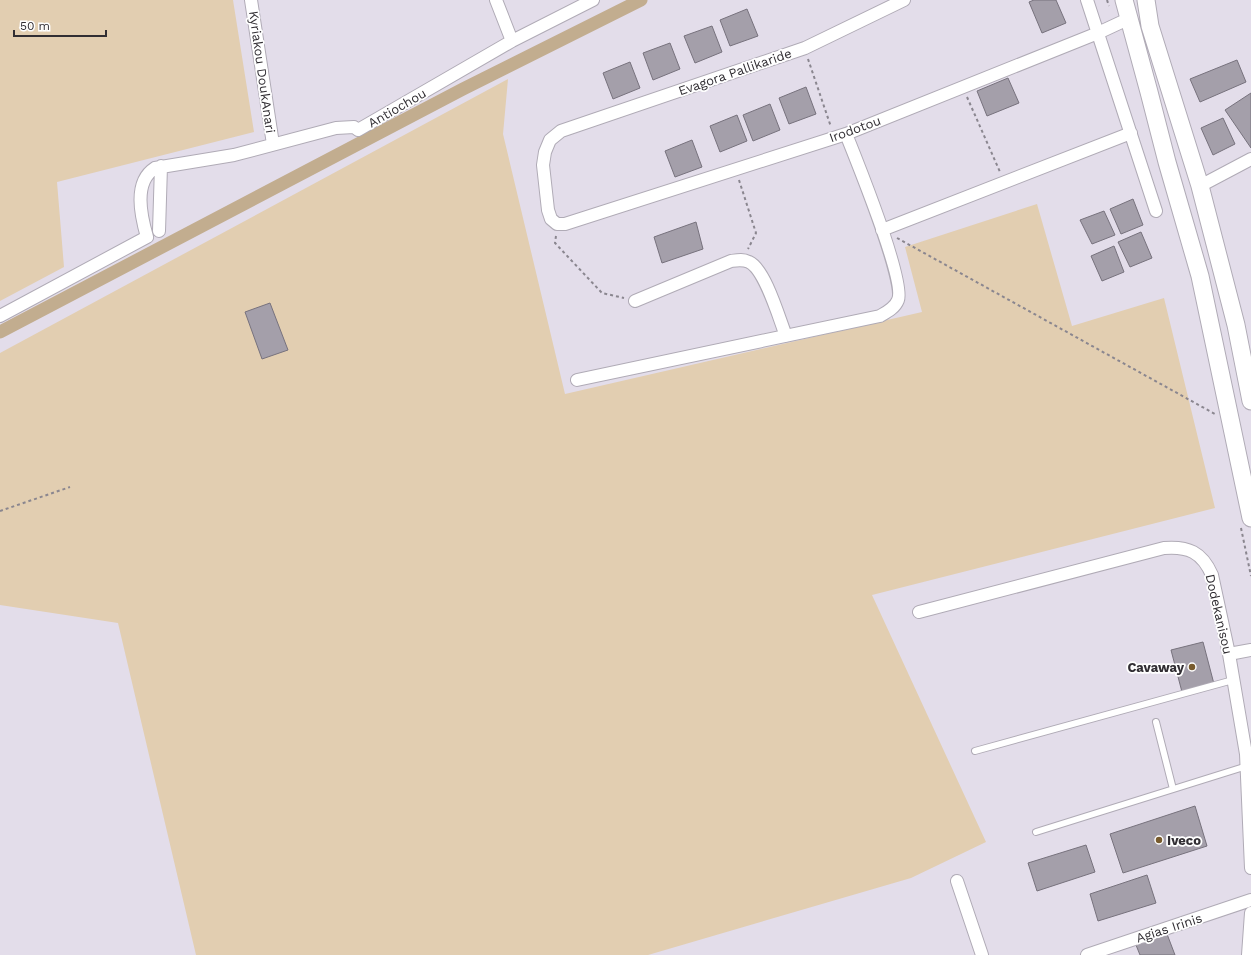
<svg xmlns="http://www.w3.org/2000/svg" width="1251" height="955" viewBox="0 0 1251 955" font-family="'Work Sans',sans-serif">
	<style>
		.green { fill: #e2ceb1 }
		.lines { fill: none; stroke-linecap: round; stroke-linejoin: round }
		.canal { stroke: #c2ad8f; stroke-width: 13 }
		.building { fill: #a49faa; stroke: #77727d }
		.service-casing { stroke: #b0abb6; stroke-width: 8 }
		.minor-casing { stroke: #b0abb6; stroke-width: 14 }
		.secondary-casing { stroke: #b0abb6; stroke-width: 19 }
		.path { stroke: #8a868f; stroke-width: 2; stroke-dasharray: 3 3; stroke-linecap: butt }
		.service { stroke: #fff; stroke-width: 6 }
		.minor { stroke: #fff; stroke-width: 12 }
		.secondary { stroke: #fff; stroke-width: 17 }
		.poi-dot { fill: #785b2e; stroke: #fff; stroke-width: 1.5 }
		.labels { text-anchor: middle; dominant-baseline: central; stroke-width: 3.5; stroke-linejoin: round; paint-order: stroke }
		.street-label { font-size: 13px; fill: #312e33; stroke: #fff }
		.poi-label { font-size: 13px; font-weight: bold; fill: #312e33; stroke: #fff; text-anchor: end }
	</style>
	<rect width="100%" height="100%" fill="#e3ddea"/>
	<path class="green" d="M0 0H233L254 132 57 182 64 267 0 301Z
		M508 79 503 134 565 394 922 312 905 247 1037 204 1072 326 1164 298 1215 508 872 595 986 842 911 878 648 955H196L118 623 0 605V353Z"/>
	<g class="lines">
		<path class="canal" d="M0 332 463 89 641 0"/>
	</g>
	<path class="building" d="M1034 0H1056L1066 23 1042 33 1029 2Z
		M747 9 758 36 730 46 720 20Z
		M712 26 722 52 695 63 684 36Z
		M670 43 680 69 653 80 643 53Z
		M1237 60 1246 82 1200 102 1190 79Z
		M630 62 640 88 613 99 603 73Z
		M1008 78 1019 103 987 116 977 91Z
		M806 87 816 114 789 124 779 98Z
		M1251 93V148L1225 110Z
		M770 104 780 130 753 141 743 115Z
		M737 115 747 141 720 152 710 126Z
		M1223 118 1235 144 1213 155 1201 128Z
		M692 140 702 167 675 177 665 151Z
		M1133 199 1143 225 1121 234 1110 209Z
		M1104 211 1115 235 1092 244 1080 220Z
		M696 222 703 249 662 263 654 237Z
		M1141 232 1152 258 1130 267 1118 242Z
		M1114 246 1124 272 1102 281 1091 256Z
		M270 303 288 350 262 359 245 312Z
		M1203 642 1214 684 1182 692 1171 650Z
		M1195 806 1207 846 1123 873 1110 834Z
		M1086 845 1095 872 1037 891 1028 863Z
		M1147 875 1156 903 1098 921 1090 894Z
		M1167 934 1175 955H1140L1136 945Z"/>
	<g class="lines">
		<defs>
			<path id="service" d="M1156 722 1173 789
				M975 751 1233 680
				M1036 832 1247 766"/>
			<path id="minor" d="M251 0 273 144
				M496 0 512 41
				M904 0 805 48 561 131 550 140 545 152 543 165 548 210 551 219 557 224H565L846 134 1098 33 1128 19
				M1087 0 1156 211
				M1200 186 1251 159
				M882 230 1131 133
				M159 231 161 166
				M635 301 731 261C738 260 743 259 749 262 765 269 779 318 786 336
				M0 316 147 237C141 216 133 182 155 168L234 155 336 128 354 127 358 130 512 41 593 0
				M577 380 880 316C887 312 895 308 898 300 906 282 856 159 846 134
				M919 612 1164 548C1188 546 1202 552 1212 575L1229 654 1246 754 1251 868
				M1229 654 1251 650
				M957 881 982 955
				M1087 955 1251 900
				M1248 955 1251 913"/>
			<path id="secondary" d="M1124 0 1149 92 1167 162 1200 276 1251 518
				M1146 0 1150 26 1200 186 1236 325 1251 401"/>
		</defs>
		<use href="#service" class="service-casing"/>
		<use href="#minor" class="minor-casing"/>
		<use href="#secondary" class="secondary-casing"/>
		<path class="path" d="M1107 0 1109 6
			M808 59 831 127
			M967 97 1000 172
			M739 180 756 233 748 249
			M556 236 555 243 602 293 624 298
			M897 238 1215 414
			M0 511 70 487
			M1241 528 1251 576"/>
		<use href="#service" class="service"/>
		<use href="#minor" class="minor"/>
		<use href="#secondary" class="secondary"/>
	</g>
	<g class="poi-dot">
		<circle cx="1192" cy="667" r="4"/>
		<circle cx="1159" cy="840" r="4"/>
	</g>
	<g class="labels">
		<g class="street-label">
			<text transform="translate(262 72) rotate(82)">Kyriakou DoukAnari</text>
			<text transform="translate(735 72) rotate(-19)">Evagora Pallikaride</text>
			<text transform="translate(397 108) rotate(-30)">Antiochou</text>
			<text transform="translate(855 129) rotate(-20)">Irodotou</text>
			<text transform="translate(1219 614) rotate(77)">Dodekanisou</text>
			<text transform="translate(1169 928) rotate(-18)">Agias Irinis</text>
		</g>
		<g class="poi-label">
			<text x="1184" y="667">Cavaway</text>
			<text x="1167" y="840" text-anchor="start">Iveco</text>
		</g>
	</g>
	<path d="M14 30v6h92v-6" fill="none" stroke="#312e33" stroke-width="2"/>
	<text x="20" y="30" font-size="12" fill="#312e33" stroke="#ffffff" stroke-width="3" paint-order="stroke">50 m</text>
</svg>
